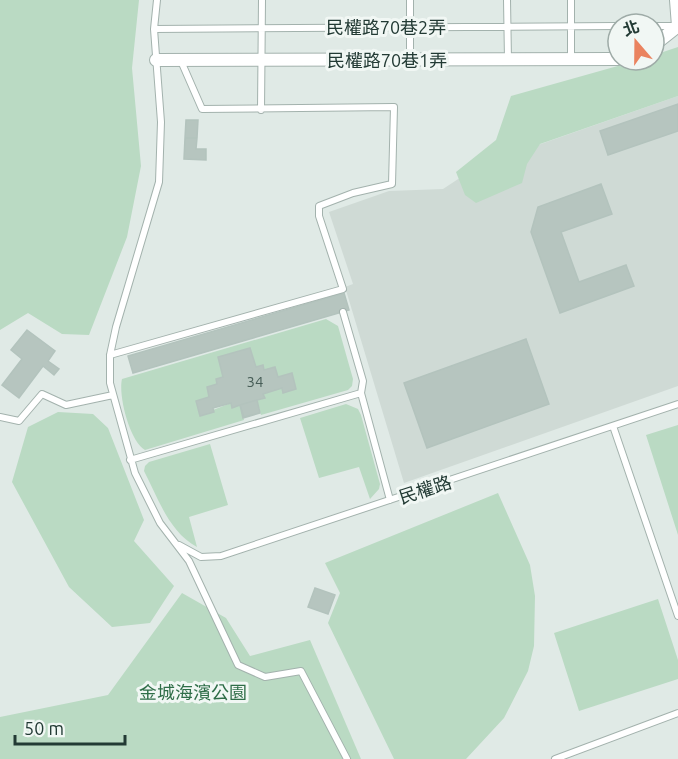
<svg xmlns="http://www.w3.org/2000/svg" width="678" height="759" viewBox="0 0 678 759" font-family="Ubuntu,'Noto Sans TC',sans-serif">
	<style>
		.built { fill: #cfdad5 }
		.green { fill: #badac3 }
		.building { fill: #b6c5bf; stroke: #b3c3bd; stroke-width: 1.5 }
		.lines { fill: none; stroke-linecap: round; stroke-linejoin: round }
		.lane-casing { stroke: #a3b2ad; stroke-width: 8 }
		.street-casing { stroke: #a3b2ad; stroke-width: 14 }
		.lane { stroke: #fff; stroke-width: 6 }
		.street { stroke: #fff; stroke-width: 12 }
		.labels { text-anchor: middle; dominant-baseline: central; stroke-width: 6; stroke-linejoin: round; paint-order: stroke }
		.number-label { font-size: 15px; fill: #475d57 }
		.street-label { font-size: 18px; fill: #223a34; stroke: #f1f7f4 }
		.park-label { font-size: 18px; fill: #2f6e48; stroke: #f1f7f4 }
	</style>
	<rect width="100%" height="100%" fill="#e0eae6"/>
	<path class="built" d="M678 96V386L404 483 345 287 353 284 329 212 389 191 443 189 478 166Z"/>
	<path class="green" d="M0 0H139L132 68 141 166 127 237 89 335 62 334 28 313 0 330Z
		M678 47V96L540 144 527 164 522 183 476 203 465 195 456 172 496 140 511 96 639 60H654V55Z
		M326 319 338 326 353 379 352 386 348 390 261 415 257 400 264 398 263 394 282 388 283 393 296 389 292 373 278 377 275 367 264 370 263 365 256 367 250 348 218 357 223 377 216 379 217 384 207 387 209 397 196 401 200 415 231 403 232 407 240 405 244 420 145 450C130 442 118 396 122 379Z
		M346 404 358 409 361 415 380 484 379 489 370 499 359 467 319 478 300 418Z
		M58 412 93 414 108 428 144 520 134 541 174 586 150 623 112 627 69 587 12 482 28 427Z
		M678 425V535L646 435Z
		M210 444 228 505 189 517 197 547C169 532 158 498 144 471L145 466 149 462Z
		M498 493 530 565 535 596 534 646 528 671 504 718 466 759H394L328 623 340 593 325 563Z
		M182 593 226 618 250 656 310 640 361 759H0V717L108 695Z
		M658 599 678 660V679L579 711 554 633Z"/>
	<path class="building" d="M678 104V131L608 155 600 131Z
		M186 120H198L197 138H185Z
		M185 138H197L196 149H206V160L184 159Z
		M601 184 612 214 561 232 579 282 626 265 634 286 560 313 531 232 538 207Z
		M344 293 349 310 133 373 128 356Z
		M27 330 55 351 48 361 59 369 54 375 43 366 19 398 2 385 22 359 11 350Z
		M526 339 549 404 427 448 404 383Z
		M250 348 256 367 263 365 264 370 275 367 278 377 292 373 296 389 283 393 282 388 263 394 265 398 257 400 260 413 244 417 240 405 232 408 231 403 213 408 214 412 200 416 196 401 209 397 207 387 217 384 216 379 223 377 218 357Z
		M257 400 260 413 243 418 240 405Z
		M315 588 335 595 328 614 308 607Z"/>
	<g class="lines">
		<defs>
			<path id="lane" d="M157 0 154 29 161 122 159 182 116 327 110 355V383L135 473 160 523 189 561 238 665 265 677 301 671 347 759
				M507 0 508 60
				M654 26H674
				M154 29 618 26
				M410 59V0
				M571 60V0
				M261 110 262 0
				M343 312 363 381 361 393 390 500
				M110 355 343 289 319 216V206L353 193 392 184 394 107 202 109 181 61
				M0 417 19 421 42 394 66 405 113 395
				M613 426 678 616
				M130 460 361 393
				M179 545 201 557 221 556 678 404
				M555 759 678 713"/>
			<path id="street" d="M676 0 678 26
				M654 45 678 26
				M156 60 618 59"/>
		</defs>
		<use href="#lane" class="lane-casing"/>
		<use href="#street" class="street-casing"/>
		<use href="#lane" class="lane"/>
		<use href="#street" class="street"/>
	</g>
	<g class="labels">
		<g class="number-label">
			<text x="255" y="381">34</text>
		</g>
		<g class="street-label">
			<text x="386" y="27">民權路70巷2弄</text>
			<text x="387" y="60">民權路70巷1弄</text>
			<text transform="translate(425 489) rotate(-18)">民權路</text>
		</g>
		<g class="park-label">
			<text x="193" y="692">金城海濱公園</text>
		</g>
	</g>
	<g transform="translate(636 42) rotate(340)"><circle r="28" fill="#f1f7f4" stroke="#9eaba7" stroke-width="1.5"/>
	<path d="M0-4.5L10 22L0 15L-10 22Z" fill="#ea835f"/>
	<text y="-9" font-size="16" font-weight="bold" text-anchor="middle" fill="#223a34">北</text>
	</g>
	<path d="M15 735v9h110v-9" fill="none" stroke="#223a34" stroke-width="3"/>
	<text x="24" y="735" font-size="18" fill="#223a34" stroke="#f1f7f4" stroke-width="4.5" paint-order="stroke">50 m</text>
</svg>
